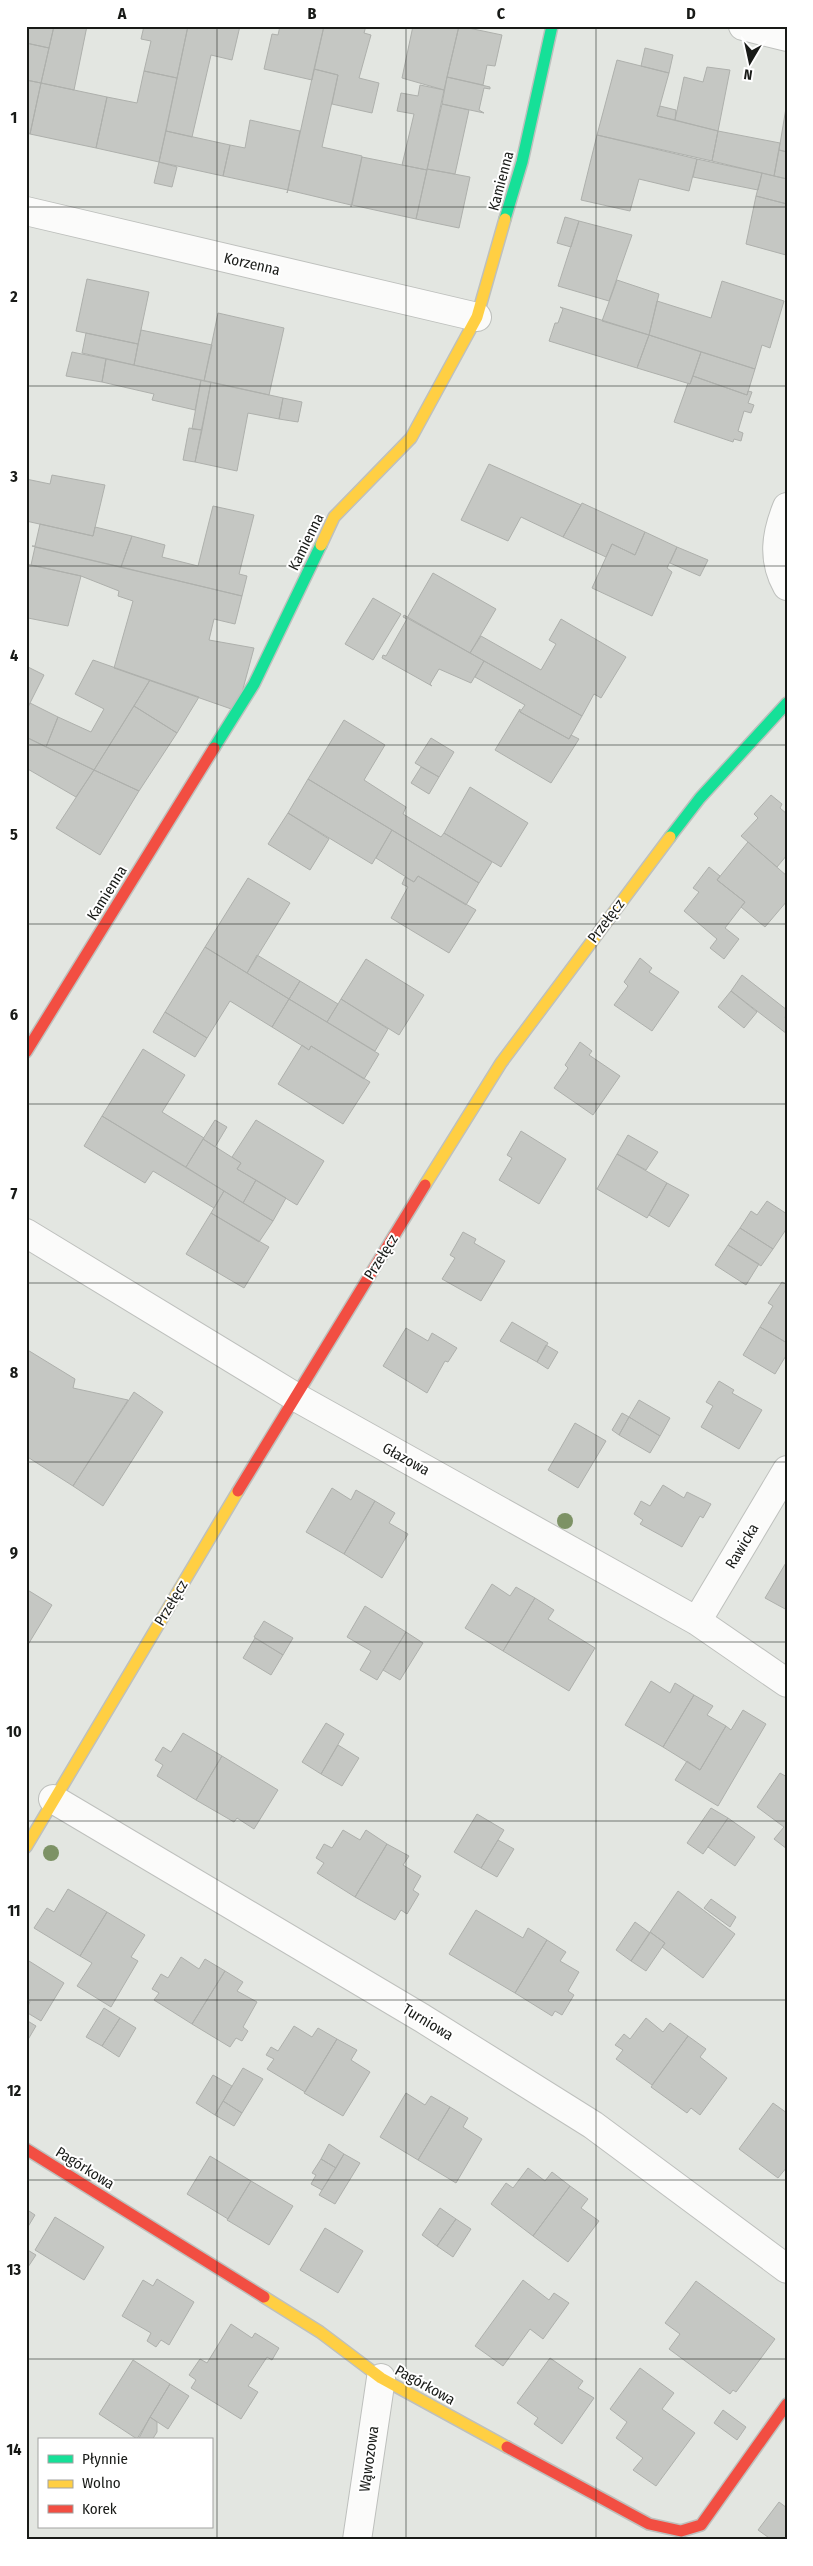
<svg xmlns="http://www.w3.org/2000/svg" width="813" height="2566" viewBox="0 0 813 2566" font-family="'Fira Sans Condensed',sans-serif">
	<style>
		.building { fill: #c5c7c3; stroke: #aeb0ac }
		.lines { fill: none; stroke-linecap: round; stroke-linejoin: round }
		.street-casing { stroke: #bec0bd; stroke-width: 30 }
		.fast-casing { stroke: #bec0bd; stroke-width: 14 }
		.slow-casing { stroke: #bec0bd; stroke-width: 14 }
		.jam-casing { stroke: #bec0bd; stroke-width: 14 }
		.street { stroke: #fbfbfa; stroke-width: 28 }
		.fast { stroke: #16e098; stroke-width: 11 }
		.slow { stroke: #ffcf43; stroke-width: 11 }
		.jam { stroke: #f24e42; stroke-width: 11 }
		.tree { fill: #7d9265 }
		.grid { fill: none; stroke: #181a17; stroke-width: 1; stroke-opacity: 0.55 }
		.labels { text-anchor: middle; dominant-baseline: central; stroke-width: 4; stroke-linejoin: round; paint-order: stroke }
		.street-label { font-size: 15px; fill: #181a17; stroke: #fff }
		.neatline { fill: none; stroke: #181a17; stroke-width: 2 }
		.grid-label { font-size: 16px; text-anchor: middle; font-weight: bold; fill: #181a17 }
	</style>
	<rect width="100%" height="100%" fill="#e3e6e1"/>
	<path class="building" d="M26 26H54L49 48 26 43Z
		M54 26H87L74 90 41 83Z
		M144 26H188L177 78 144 71 151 41 141 39Z
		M188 26H240L232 60 211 55 192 137 166 131Z
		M280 26H324L312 80 264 69 272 34 278 35Z
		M324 26H366L364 33 371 35 359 78 379 83 372 113 332 104 338 75 314 69Z
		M413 26H459L444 90 402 78Z
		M459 26 502 35 495 66 487 65 483 85 447 77Z
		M26 43 49 48 41 83 26 80Z
		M645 48 673 55 669 73 641 66Z
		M617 60 669 73 657 116 718 131 712 161 597 135Z
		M707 67 730 70 718 131 675 120 684 77 703 82Z
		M314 69 338 75 322 147 362 156 351 207V205L288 190 287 193Z
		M144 71 177 78 159 162 96 148 107 97 137 103Z
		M447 77 490 87V89L484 88 479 110 484 113 442 104Z
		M26 80 41 83 30 134 26 133Z
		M41 83 107 97 96 148 30 134Z
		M420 85 444 90 427 170 402 165 414 114 397 111 401 93 418 96Z
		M787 102V152L779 150Z
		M442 104 469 110 455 174 427 169Z
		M660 106 676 110 675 120 657 116Z
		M250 120 300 131 288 190 223 176 230 145 245 148Z
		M166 131 230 145 223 176 159 162Z
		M718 131 780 143 774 176 712 161Z
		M597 135 697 159 689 191 639 179 630 211 581 200Z
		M779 150 787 152V179L774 176Z
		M362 157 427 170 416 219 352 205Z
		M697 159 762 173 758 190 693 177Z
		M159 162 177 167 172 187 154 183Z
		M427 169 470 177 459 228 416 219Z
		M762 173 787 179V204L756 196Z
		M756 196 787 204 786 255 746 244Z
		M565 217 579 221 571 247 557 243Z
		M579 221 632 235 609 301 558 286Z
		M87 279 149 292 138 344 76 331Z
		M617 280 659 294 649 335 602 321Z
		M722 281 784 301 770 348 762 345 755 369 649 335 657 301 711 318Z
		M560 307 649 335 637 368 549 341 555 323H558L563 309Z
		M218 313 284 328 269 395 204 381Z
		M141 330 212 345 204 381 134 365Z
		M86 333 138 344 134 365 82 353Z
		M649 335 701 352 690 384 637 368Z
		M72 352 106 359 102 382 66 376Z
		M701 352 755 369 747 395 693 376Z
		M106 359 201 380 195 410 152 400 154 394 102 382Z
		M693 376 747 395 748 391 752 392 748 403 754 405 751 413 744 411 738 431 743 433 741 441 734 439 733 442 674 422 688 383 690 384Z
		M201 380 211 382 202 430 192 429Z
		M211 382 283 398 279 419 248 413 237 471 195 462Z
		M283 398 302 402 298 422 279 419Z
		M189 428 202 430 195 462 183 460Z
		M489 464 581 505 563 537 521 517 508 541 461 520Z
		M52 475 105 485 93 536 26 521V479L50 484Z
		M582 503 645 532 635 555 612 544 606 557 563 537Z
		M213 506 254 515 239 574 247 576 242 596 121 567 132 536 165 545 162 557 198 566Z
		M40 524 93 536 95 527 132 536 121 567 32 546H35Z
		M645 532 677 547 667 568 672 572 652 616 592 588 612 544 635 555Z
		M35 547 242 596 235 624 214 619 209 640 254 648 237 711 114 668 133 601 118 596 119 591 81 576 31 565Z
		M677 547 708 560 700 576 670 563Z
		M26 564 81 576 68 626 28 618Z
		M433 573 496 609 470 653 407 618Z
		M373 598 401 614 373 660 345 644Z
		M404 615 484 661 471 683 439 669 430 684 432 686 382 658 383 655 386 656 407 619 403 617Z
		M561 619 626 657 601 698 594 694 582 716 470 653 481 636 541 670 556 644 549 640Z
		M93 660 150 680 94 770 46 747 58 717 91 732 104 709 75 694Z
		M484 661 582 716 569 739 520 712 525 705 475 677Z
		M26 666 44 675 26 711Z
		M150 680 199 697 177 733 134 706Z
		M30 703 58 717 46 747 26 737V711Z
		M134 706 177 733 139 791 94 770Z
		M520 709V712L569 739 571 735 579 739 551 783 495 750Z
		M344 720 385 745 364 780 406 807 403 814 441 837 444 833 492 862 479 883 308 779Z
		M26 737 94 770 76 797 26 768Z
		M431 738 454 752 439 777 415 763Z
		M421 767 439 777 429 794 411 783Z
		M94 770 139 791 100 855 56 828Z
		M308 779 392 830 372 864 288 813Z
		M470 787 528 823 501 867 444 833Z
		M771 795 782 804 780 808 787 814V855L777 867 741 836 758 818 754 814Z
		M288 813 329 839 310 870 268 844Z
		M392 830 479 883 466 905 418 876 414 882 376 858Z
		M748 842 787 876V901L765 927 741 907 745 902 717 880Z
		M709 867 720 876 717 880 745 902 725 928 739 939 724 959 710 948 717 939 684 911 699 892 693 888Z
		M418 876 476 910 449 953 391 918 408 887 402 884 405 877 414 882Z
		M248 878 290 903 247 973 205 947Z
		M205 947 289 999 272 1027 230 1001 207 1038 165 1012Z
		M257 955 300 981 289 999 247 973Z
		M640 958 652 968 649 972 679 992 652 1031 614 1005 628 986 624 982Z
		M366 959 424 995 399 1035 341 999Z
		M742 975 787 1010 785 1018 787 1019V1034L731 991Z
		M300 981 338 1004 327 1022 289 999Z
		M731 991 757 1012 744 1028 718 1007Z
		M289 999 379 1054 364 1079 311 1046 309 1050 272 1027Z
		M341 999 388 1029 375 1051 327 1022Z
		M165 1012 207 1038 195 1057 153 1032Z
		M580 1042 592 1051 589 1055 620 1076 593 1115 554 1088 568 1068 565 1065Z
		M302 1045 309 1050 311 1046 370 1082 343 1124 278 1084Z
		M143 1049 185 1075 162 1112 204 1138 186 1167 102 1116Z
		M102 1116 224 1191 214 1208 153 1171 145 1183 84 1146Z
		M215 1120 227 1127 215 1147 203 1139Z
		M256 1120 324 1161 297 1205 237 1169 241 1163 232 1157Z
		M521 1131 566 1159 539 1204 499 1180 512 1158 507 1155Z
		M628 1135 658 1152 646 1170 617 1154Z
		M203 1139 241 1163 237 1169 256 1180 243 1203 186 1167Z
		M617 1154 667 1183 647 1218 597 1189Z
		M256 1180 286 1198 273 1221 243 1203Z
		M667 1183 689 1195 669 1227 649 1215Z
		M224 1191 273 1221 259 1242 211 1213Z
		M767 1201 787 1214V1228L773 1249 740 1228 751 1211 757 1215Z
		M211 1213 269 1247 244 1288 186 1254Z
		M740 1228 773 1249 761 1266 728 1245Z
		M463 1232 476 1239 474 1243 505 1261 481 1301 442 1279 455 1258 450 1255Z
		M728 1245 759 1264 746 1285 715 1265Z
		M782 1282 787 1285V1343L760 1327 773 1306 768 1303Z
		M512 1322 548 1343 537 1362 500 1341Z
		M760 1327 787 1343V1354L775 1374 743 1355Z
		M406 1328 428 1341 432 1333 457 1348 448 1362 445 1361 427 1393 383 1366Z
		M546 1345 558 1352 548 1369 537 1362Z
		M26 1349 75 1379 73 1388 128 1400 73 1486 26 1456Z
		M719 1381 734 1390 732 1393 762 1410 739 1449 701 1427 713 1406 706 1402Z
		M134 1392 163 1412 103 1506 73 1486Z
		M639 1400 670 1418 660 1436 629 1417Z
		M622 1413 629 1417 619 1435 612 1430Z
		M629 1417 660 1436 650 1453 619 1435Z
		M575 1423 606 1441 578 1488 548 1470Z
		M663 1485 684 1498 687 1492 711 1504 703 1518 700 1516 682 1547 640 1524 643 1520 634 1514 641 1501 650 1506Z
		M332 1488 351 1500 356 1490 375 1501 344 1554 306 1532Z
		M375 1501 395 1513 389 1523 408 1534 382 1578 344 1554Z
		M787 1561V1610L765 1598Z
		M492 1584 510 1596 516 1587 535 1598 503 1651 465 1628Z
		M26 1589 52 1605 26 1648Z
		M535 1598 554 1610 548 1619 595 1648 569 1691 503 1651Z
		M365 1606 406 1632 377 1680 360 1670 371 1651 347 1637Z
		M264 1621 293 1638 283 1655 254 1637Z
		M406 1632 423 1643 400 1680 383 1670Z
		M255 1638 283 1655 271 1675 243 1658Z
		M651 1681 670 1693 675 1683 694 1695 663 1747 625 1725Z
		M694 1695 713 1706 707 1715 726 1726 700 1770 663 1747Z
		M743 1710 766 1724 718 1806 675 1780 687 1761 700 1770 726 1726 731 1730Z
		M326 1723 344 1734 321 1774 302 1762Z
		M183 1733 222 1756 196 1800 157 1776 163 1765 155 1760 163 1747 171 1752Z
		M338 1745 359 1758 342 1786 321 1774Z
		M222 1756 278 1790 254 1829 237 1818 234 1822 196 1800Z
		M780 1773 787 1777V1849L774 1839 784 1827 757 1807Z
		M711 1808 728 1818 703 1854 687 1843Z
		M477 1814 504 1830 481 1868 454 1852Z
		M728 1818 755 1837 735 1866 708 1847Z
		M343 1830 360 1840 366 1830 387 1844 355 1897 317 1873 324 1863 316 1858 324 1844 332 1848Z
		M498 1840 514 1849 497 1877 481 1868Z
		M387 1844 409 1856 403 1865 421 1876 413 1890 419 1894 407 1914 401 1910 395 1920 355 1897Z
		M68 1889 107 1912 80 1956 34 1928 47 1908 54 1912Z
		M678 1891 735 1934 703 1978 662 1947 665 1943 650 1932Z
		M711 1899 736 1917 730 1927 704 1908Z
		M476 1910 523 1938 528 1928 547 1940 515 1993 449 1954Z
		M107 1912 145 1935 131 1957 138 1961 111 2007 77 1986 92 1963 80 1956Z
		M635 1922 650 1933 631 1961 616 1950Z
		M650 1932 665 1943 646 1971 631 1961Z
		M547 1940 566 1952 560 1961 579 1972 568 1991 574 1995 562 2015 555 2011 552 2016 515 1993Z
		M181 1957 199 1969 205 1959 225 1971 192 2024 154 2000 159 1993 152 1989 161 1974 168 1978Z
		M29 1961 64 1983 41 2021 26 2012 30 2001 26 1999V1965Z
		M225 1971 243 1982 237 1991 257 2002 243 2027 248 2031 242 2041 236 2038 230 2047 192 2024Z
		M104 2008 120 2018 102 2046 86 2037Z
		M120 2018 136 2028 119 2057 102 2046Z
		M646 2018 663 2032 670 2023 688 2036 652 2085 616 2059 623 2050 615 2045 624 2034 630 2039Z
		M26 2020 36 2026 26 2043Z
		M294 2026 312 2037 318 2028 337 2039 305 2092 267 2069 274 2059 266 2055 271 2047 278 2051Z
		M688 2036 706 2049 700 2057 727 2078 700 2115 691 2108 687 2113 651 2087Z
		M337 2039 357 2050 351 2060 370 2072 343 2116 304 2093Z
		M243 2068 263 2079 242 2113 223 2101Z
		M213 2075 232 2086 215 2115 196 2103Z
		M406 2093 425 2105 431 2096 450 2107 418 2160 380 2137Z
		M223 2101 242 2113 234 2126 215 2115Z
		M773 2103 787 2113V2167L778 2178 739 2149Z
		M450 2107 468 2118 463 2127 482 2139 456 2183 418 2160Z
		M329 2144 344 2154 336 2168 321 2159Z
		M344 2154 360 2163 335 2204 319 2195Z
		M210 2156 251 2181 228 2219 187 2194Z
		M321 2159 336 2168 322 2190 311 2184 316 2175 312 2173Z
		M528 2168 545 2181 552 2172 570 2186 533 2236 491 2204 506 2183 513 2188Z
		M251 2181 293 2206 269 2245 227 2220Z
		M570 2186 588 2199 581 2208 599 2221 568 2262 533 2236Z
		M440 2208 456 2219 437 2246 422 2235Z
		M26 2209 35 2215 26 2230Z
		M55 2217 104 2247 84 2280 35 2250Z
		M456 2219 471 2229 453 2257 437 2246Z
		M325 2228 363 2251 338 2293 300 2270Z
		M26 2249 36 2255 26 2270Z
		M157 2279 194 2302 169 2345 161 2340 156 2347 147 2341 151 2333 122 2316 143 2280 153 2286Z
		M523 2280 549 2300 554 2293 569 2303 543 2339 530 2329 503 2366 475 2346Z
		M696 2281 775 2339 736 2392 733 2390 730 2394 669 2349 680 2334 665 2323Z
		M231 2324 252 2338 255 2333 279 2348 272 2360 267 2357 248 2386 258 2392 241 2419 191 2388 196 2380 189 2375 200 2359 207 2363Z
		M550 2358 583 2381 578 2388 594 2398 562 2444 534 2424 538 2418 517 2403Z
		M133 2360 170 2384 137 2439 99 2414Z
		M640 2368 674 2393 662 2409 695 2433 656 2486 633 2470 643 2458 616 2438 627 2422 610 2409Z
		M170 2384 189 2396 168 2429 150 2417Z
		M723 2410 746 2427 737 2440 714 2423Z
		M150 2417 157 2422V2432L152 2440H138Z
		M779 2502 787 2508V2540H772L758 2530Z"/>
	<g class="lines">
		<defs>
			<path id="street" d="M743 26 787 37
				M26 211 477 317
				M787 507C776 534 772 559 787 586
				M26 1233 294 1396 697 1621 787 1683
				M697 1621 787 1470
				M53 1799 422 2018 593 2125 787 2269
				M357 2540 381 2378"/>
			<path id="fast" d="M505 219 522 162 552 26
				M214 748 254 684 321 545
				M670 837 700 798 787 703"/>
			<path id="slow" d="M321 545 334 517 411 438 477 317 505 219
				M425 1185 501 1063 670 837
				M26 1847 238 1491
				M264 2297 320 2332 381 2378 507 2447"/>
			<path id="jam" d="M26 1052 214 748
				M238 1491 425 1185
				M26 2149 264 2297
				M507 2447 649 2524 681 2531 701 2525 787 2404"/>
		</defs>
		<use href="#street" class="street-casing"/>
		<use href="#fast" class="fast-casing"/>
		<use href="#slow" class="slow-casing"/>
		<use href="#jam" class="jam-casing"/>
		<use href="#street" class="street"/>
		<use href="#fast" class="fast"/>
		<use href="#slow" class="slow"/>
		<use href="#jam" class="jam"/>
	</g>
	<g class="tree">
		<circle cx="565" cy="1521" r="8"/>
		<circle cx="51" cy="1853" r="8"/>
	</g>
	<path class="grid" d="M217 26V2540M406 26V2540M596 26V2540M26 207H787M26 386H787M26 566H787M26 745H787M26 924H787M26 1104H787M26 1283H787M26 1462H787M26 1642H787M26 1821H787M26 2000H787M26 2180H787M26 2359H787"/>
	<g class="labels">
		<g class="street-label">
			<text transform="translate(501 181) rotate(-75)">Kamienna</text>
			<text transform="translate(252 264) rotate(13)">Korzenna</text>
			<text transform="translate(306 542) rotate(-64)">Kamienna</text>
			<text transform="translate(107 893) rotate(-58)">Kamienna</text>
			<text transform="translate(606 921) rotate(-53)">Przełęcz</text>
			<text transform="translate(381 1257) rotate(-58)">Przełęcz</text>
			<text transform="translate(406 1459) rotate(29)">Głazowa</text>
			<text transform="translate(742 1546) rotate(-59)">Rawicka</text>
			<text transform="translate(171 1603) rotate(-59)">Przełęcz</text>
			<text transform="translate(428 2022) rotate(31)">Turniowa</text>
			<text transform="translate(85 2168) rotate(32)">Pagórkowa</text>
			<text transform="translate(425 2385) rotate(29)">Pagórkowa</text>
			<text transform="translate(369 2459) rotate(-82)">Wąwozowa</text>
		</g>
	</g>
	<rect width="813" height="2566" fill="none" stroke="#ffffff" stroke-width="55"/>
	<rect x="38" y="2438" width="175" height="90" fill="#ffffff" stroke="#a3a3a2"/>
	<rect x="48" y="2455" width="25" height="8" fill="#16e098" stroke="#a3a3a2"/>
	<text x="82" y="2464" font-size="15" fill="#181a17">Płynnie</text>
	<rect x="48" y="2480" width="25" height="8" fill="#ffcf43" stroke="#a3a3a2"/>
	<text x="82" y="2488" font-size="15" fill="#181a17">Wolno</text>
	<rect x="48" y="2505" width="25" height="8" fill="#f24e42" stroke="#a3a3a2"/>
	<text x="82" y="2514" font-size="15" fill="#181a17">Korek</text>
	<g transform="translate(750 62) rotate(189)" stroke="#ffffff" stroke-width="4" paint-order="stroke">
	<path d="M0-4L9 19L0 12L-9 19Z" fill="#181a17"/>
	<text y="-8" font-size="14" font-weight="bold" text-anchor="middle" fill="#181a17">N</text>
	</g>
	<rect x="28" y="28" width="758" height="2510" class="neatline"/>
	<g class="grid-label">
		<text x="122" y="19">A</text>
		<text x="312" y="19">B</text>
		<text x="501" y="19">C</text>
		<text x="691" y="19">D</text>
		<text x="14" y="123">1</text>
		<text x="14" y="302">2</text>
		<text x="14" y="482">3</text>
		<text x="14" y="661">4</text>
		<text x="14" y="840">5</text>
		<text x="14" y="1020">6</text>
		<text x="14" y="1199">7</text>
		<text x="14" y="1378">8</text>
		<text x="14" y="1558">9</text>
		<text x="14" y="1737">10</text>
		<text x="14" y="1916">11</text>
		<text x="14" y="2096">12</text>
		<text x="14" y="2275">13</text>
		<text x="14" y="2455">14</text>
	</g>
</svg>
